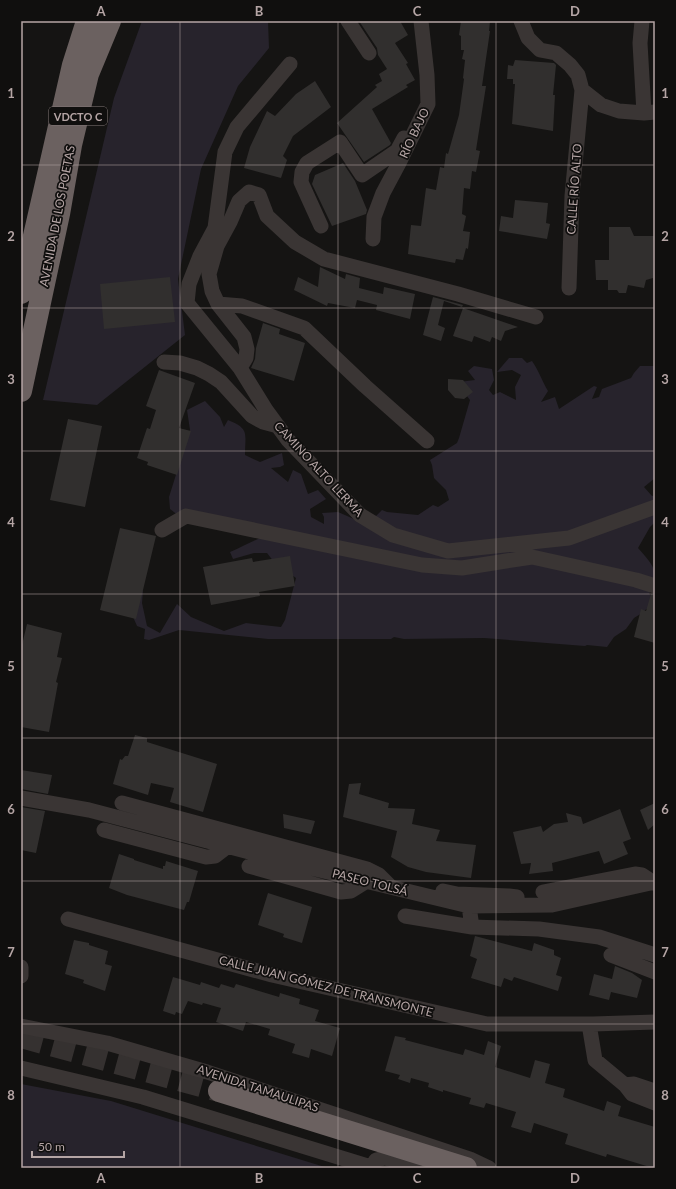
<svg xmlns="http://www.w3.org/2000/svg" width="676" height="1189" viewBox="0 0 676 1189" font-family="Lato,sans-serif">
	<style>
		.green { fill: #27232c }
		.building { fill: #312f2e }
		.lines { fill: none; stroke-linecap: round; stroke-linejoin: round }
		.highway-tunnel { stroke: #353130; stroke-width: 22; stroke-dasharray: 22 11; stroke-linecap: butt }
		.minor { stroke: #3a3534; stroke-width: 15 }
		.highway { stroke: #6b6160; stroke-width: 22 }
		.grid { fill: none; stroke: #b5a5a5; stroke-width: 1; stroke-opacity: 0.55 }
		.labels { text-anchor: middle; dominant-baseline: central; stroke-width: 3.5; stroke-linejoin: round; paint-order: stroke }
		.shield { fill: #100f0e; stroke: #847878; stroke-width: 1 }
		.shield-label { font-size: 11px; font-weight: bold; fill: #b5a5a5 }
		.street-label { font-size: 12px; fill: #b5a5a5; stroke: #100f0e }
		.neatline { fill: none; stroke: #b5a5a5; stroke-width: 1.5 }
		.grid-label { font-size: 13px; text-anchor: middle; font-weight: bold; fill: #b5a5a5 }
	</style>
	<rect width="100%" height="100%" fill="#151413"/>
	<path class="green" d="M142 21H268L269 48 238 86 201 169 178 279 185 335 97 405 43 400 114 98Z
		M509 358H522L527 363 532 361C539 371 542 381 548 391L541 402 555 397 559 409 594 386 597 387 592 399 599 397 602 389 631 378 634 373 640 366H655V478L644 487 652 496 655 495V522L650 527 638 548C653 565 661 572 649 594L655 598 651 605 642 613 634 618 626 629 614 637 607 647 587 645 585 646 484 638 404 639 394 637 391 639H268L179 630 149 640 144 639 145 629 137 626 130 610 138 586 143 591 142 603 147 626 160 633 177 604 191 617 224 631 246 623 281 627 285 620 296 578 274 562 267 553H254L233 559 230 552C242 547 252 541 263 537L183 519 170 509 169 497 190 430 187 410 205 401 220 417 224 427 228 420C250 429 245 433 245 455L260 462 282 453 284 465 280 467 271 468 288 482 293 470 301 474 308 494 318 490 326 499 310 509 311 517 324 524V517L322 513 338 512 354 519 376 516 382 510 387 512 418 515 433 505 438 507 449 500 446 490 434 478 432 465 430 460 457 443 459 438 470 400 460 387 459 382 475 380 468 371 474 366 492 369 494 380 489 390 493 395 500 392 516 400 515 387 521 375 512 370 497 372Z
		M21 1084 111 1101 328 1168H21Z"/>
	<path class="building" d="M359 21H400L408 35 395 43 408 63 406 64 415 80 406 85 408 87 372 109 391 143 390 145 364 162 337 123 377 87 375 85 382 81 379 74 387 69 378 55 377 48Z
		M461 21H490L489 31H490L482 86H486L476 150 480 151 476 172 472 171 470 189 464 188 462 214 466 216 463 231 470 232 468 249 466 248 463 260 456 259 455 263 408 254 411 225 421 226 426 188 436 190 440 167 444 168 446 153 448 154 459 115 464 79 463 78 465 60 462 59 464 50H461V36L459 35Z
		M515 60 554 63 556 65 553 95H555L553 131 512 124 515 84H513V79H507L508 65 513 66Z
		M315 81 331 107 293 136 283 156 287 160 281 178 244 168 250 147 267 111 275 116 296 94Z
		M343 163 355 181 367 210 366 214 332 226 312 184 315 175Z
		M515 200 548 203 546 223 550 224 547 239 499 231 501 216 513 218Z
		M609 227H630L634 236H654L653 278 646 280 644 288 628 285 626 293H619L617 290H608V280H596L595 260H609Z
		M320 267 345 279 346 274 360 278 359 288 383 294 384 287 415 294 410 319 376 310 377 305 357 300 355 308 328 303 327 306 294 290 298 277 318 287Z
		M170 277 175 322 104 329 100 284Z
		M433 297 463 305 462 307 444 301 438 325 445 328 441 341 423 335Z
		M463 308 518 327 505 331 501 341 492 337 490 342 474 336 472 342 453 336Z
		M263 323 280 329 279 334 305 343 294 381 251 368 255 359 256 348Z
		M159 370 195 383 179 428 191 431 177 475 147 465 148 462 137 458 147 428 150 429 156 410 146 406Z
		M448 379 463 380 473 392 464 399 455 398 448 390Z
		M68 419 102 426 85 507 50 500Z
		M120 528 156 536 136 619 100 610Z
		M290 556 295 586 259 592 260 596 211 605 203 567 252 558 253 562Z
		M651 594 655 595V643L634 637 641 609 646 611Z
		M27 624 62 633 57 657 62 658 56 682 58 683 49 732 21 727V649Z
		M135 735 147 738V742L217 764 203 812 170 802 174 788 151 783 148 795 113 784 120 759 122 760 125 756H128Z
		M21 770 52 775 48 794 21 789Z
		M361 783 359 794 389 803 388 808 415 809 412 824 440 830 436 841 476 845 471 878 426 872 408 867 391 857 397 831 343 817 349 784Z
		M655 803V824L648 830 640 810Z
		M21 807 45 811 36 853 21 850Z
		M620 809 631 839 623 842 628 854 604 864 599 851 552 863 553 871 529 874 531 863 521 864 513 832 541 826 543 832 554 824 568 822 566 813 581 817 583 824Z
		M283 814 315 821 311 834 284 828Z
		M119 854 134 859V860L163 869V866H165L166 861 198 871 189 902H187L184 910 127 895 109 888Z
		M268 893 312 907 302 943 283 937 284 934 258 925Z
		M475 936 532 951 534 943 554 950V955L561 958 556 975 562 977 558 991 514 977 512 981 504 978 501 987 471 978 477 959 470 956Z
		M74 940 89 943V945L108 951 105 964 112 966 105 991 83 983 84 980 65 974Z
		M615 966 632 973 642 980 637 998 611 992 609 1000 589 995 594 974 612 979Z
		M173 977 200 985 201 982 219 988 221 984 234 988 236 984 279 997 280 993 300 999 299 1004 319 1010 315 1021 340 1028 332 1056 311 1049 309 1058 292 1053 295 1044 268 1035 270 1029 246 1022 243 1031 216 1022 221 1008 203 1003 202 1005 188 1001 182 1014 176 1012 175 1015 163 1011Z
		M395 1036 406 1038 405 1040 463 1055 465 1049 484 1055 488 1041 501 1046 495 1067 530 1078 535 1060 550 1064 545 1083 565 1089 563 1097 604 1111 607 1101 621 1106 618 1116 655 1127V1162L653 1168 607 1154 606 1157 565 1144 568 1134 534 1123 531 1133 511 1127 516 1112 486 1103 484 1108 469 1104 471 1098 443 1090V1092L428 1087 429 1083 411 1078 410 1083 398 1079 400 1075 385 1071Z"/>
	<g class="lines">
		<path class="highway-tunnel" d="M21 1037 219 1091"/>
		<path class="minor" d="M348 21 369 53
			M521 21 528 38 540 50 556 53 570 65 578 75 582 90 601 105 619 111 644 113 655 112
			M642 21 640 43 644 113
			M290 64 237 127 225 152 215 228 200 256 189 284 187 303 240 368 266 410 288 440 360 515 393 535 448 551 569 538 655 507
			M321 226 301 182 302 172 307 163 340 142 362 175 397 151 404 138
			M373 239 374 217 383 193 399 163 428 104 427 75 421 21
			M569 288 572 196 582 90
			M218 304 242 306 304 328 365 386 427 441
			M164 362 180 363 197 368 209 374 221 382 252 416 263 422 278 426
			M240 368 246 358 247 349 244 337 218 304 212 291 209 274 217 246 230 222 239 201 249 192 259 195 267 216 295 242 324 259 458 294 536 317
			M162 530 186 516 422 565 462 568 532 557
			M523 555 636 580 655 586
			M21 798 89 810 303 866 469 906 552 905 655 882
			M122 803 367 869 379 875 389 885
			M104 830 206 857 215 856 228 846
			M249 866 341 892 351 891 367 881
			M443 891 457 894 509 896 517 897
			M543 892 635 874 642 875 654 883
			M469 906 472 927 539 929 599 937 655 955
			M405 916 472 927
			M68 919 272 975 487 1024H593L655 1022
			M611 955 655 972
			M21 967V976
			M589 1024 595 1060 625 1085 632 1094 655 1103
			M21 1026 107 1043 207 1072 470 1159 489 1168
			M21 1068 143 1097 374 1168
			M625 1085 634 1084 655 1091
			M371 1168 376 1160 385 1158 422 1168"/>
		<path class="highway" d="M21 293 73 65 87 21
			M21 391 59 214 71 145 88 74 110 21
			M219 1091 466 1168"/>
	</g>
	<path class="grid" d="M180 21V1168M338 21V1168M496 21V1168M21 165H655M21 308H655M21 451H655M21 594H655M21 738H655M21 881H655M21 1024H655"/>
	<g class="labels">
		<rect class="shield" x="49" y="107" width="58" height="18" rx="3"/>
		<g class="shield-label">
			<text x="78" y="116">VDCTO C</text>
		</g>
		<g class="street-label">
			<text transform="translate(414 133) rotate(-65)">RÍO BAJO</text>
			<text transform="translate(574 189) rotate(-86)">CALLE RÍO ALTO</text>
			<text transform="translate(57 216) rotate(-79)">AVENIDA DE LOS POETAS</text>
			<text transform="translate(319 469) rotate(47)">CAMINO ALTO LERMA</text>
			<text transform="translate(370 882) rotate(14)">PASEO TOLSÁ</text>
			<text transform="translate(326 986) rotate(14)">CALLE JUAN GÓMEZ DE TRANSMONTE</text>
			<text transform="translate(258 1088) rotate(18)">AVENIDA TAMAULIPAS</text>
		</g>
	</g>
	<rect width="676" height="1189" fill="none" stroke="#100f0e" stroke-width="44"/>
	<path d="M32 1151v6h92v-6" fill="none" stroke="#b5a5a5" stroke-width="2"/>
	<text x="38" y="1151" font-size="12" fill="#b5a5a5" stroke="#100f0e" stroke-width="3" paint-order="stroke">50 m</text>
	<rect x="22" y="22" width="632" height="1145" class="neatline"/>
	<g class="grid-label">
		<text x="101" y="16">A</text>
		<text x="259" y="16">B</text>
		<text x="417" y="16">C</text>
		<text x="575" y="16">D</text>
		<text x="11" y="98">1</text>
		<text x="665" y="98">1</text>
		<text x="11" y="241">2</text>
		<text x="665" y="241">2</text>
		<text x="11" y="384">3</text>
		<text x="665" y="384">3</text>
		<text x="11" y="527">4</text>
		<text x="665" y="527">4</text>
		<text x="11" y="671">5</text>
		<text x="665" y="671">5</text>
		<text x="11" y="814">6</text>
		<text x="665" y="814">6</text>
		<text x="11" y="957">7</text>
		<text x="665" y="957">7</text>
		<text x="11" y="1100">8</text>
		<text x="665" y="1100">8</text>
		<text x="101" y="1183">A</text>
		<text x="259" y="1183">B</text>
		<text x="417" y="1183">C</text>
		<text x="575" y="1183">D</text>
	</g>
</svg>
